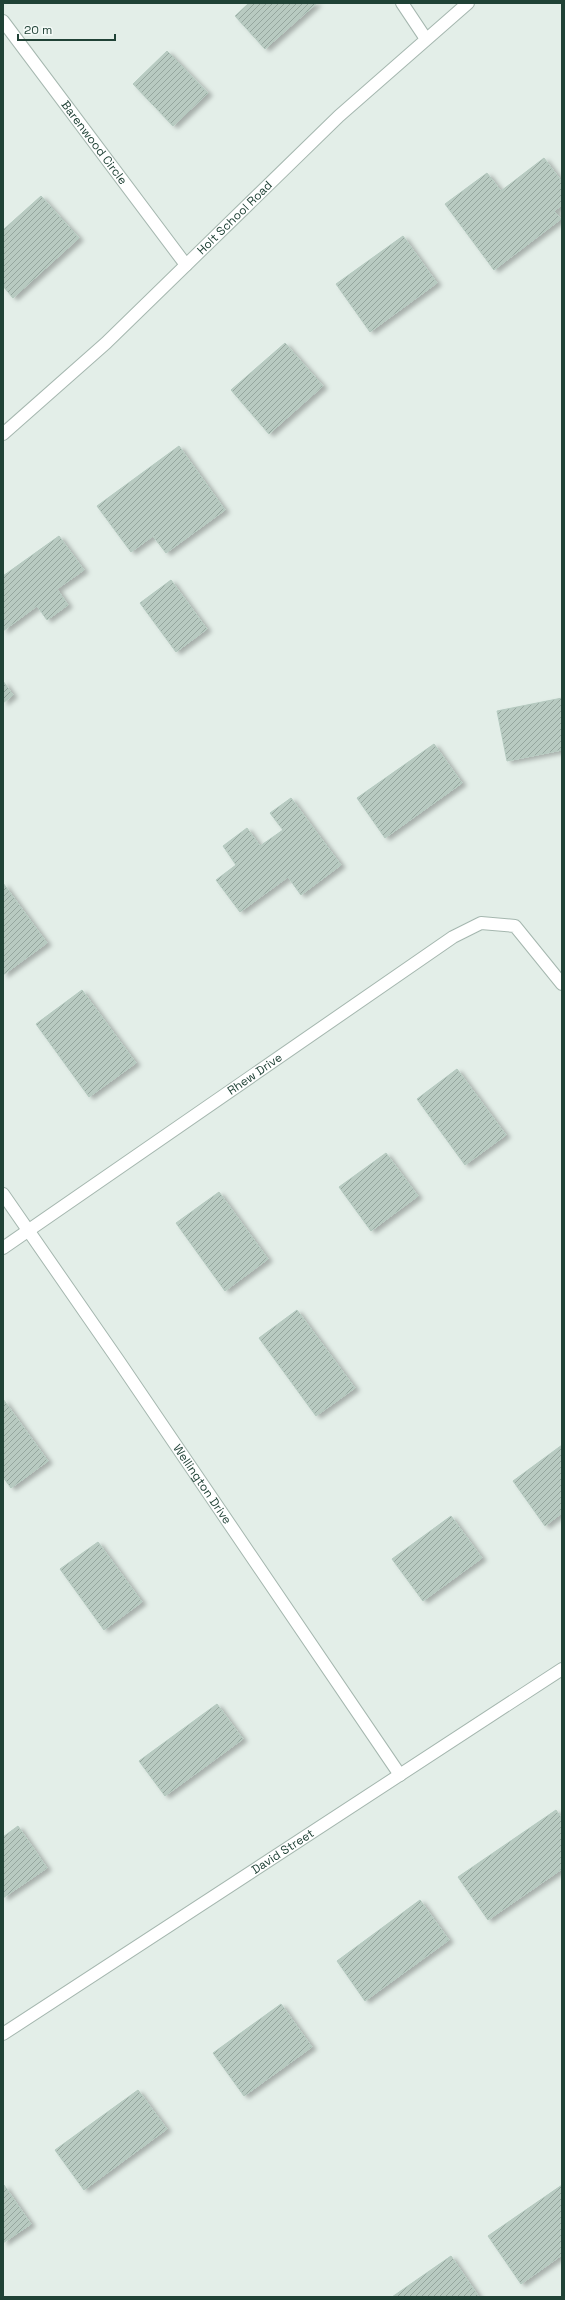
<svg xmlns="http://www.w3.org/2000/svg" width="565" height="2300" viewBox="0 0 565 2300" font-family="'Space Grotesk',sans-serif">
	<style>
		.building { fill: url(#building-hatch); stroke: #b4c9bf; filter: url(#shadow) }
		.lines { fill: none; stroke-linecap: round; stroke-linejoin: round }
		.service-casing { stroke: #a5b7af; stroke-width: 14 }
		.minor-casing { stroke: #a5b7af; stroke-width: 14 }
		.service { stroke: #fff; stroke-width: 12 }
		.minor { stroke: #fff; stroke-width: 12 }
		.labels { text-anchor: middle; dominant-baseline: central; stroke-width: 3; stroke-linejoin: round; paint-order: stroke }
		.street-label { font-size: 12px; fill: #204236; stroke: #f4faf7 }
	</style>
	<defs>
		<pattern id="building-hatch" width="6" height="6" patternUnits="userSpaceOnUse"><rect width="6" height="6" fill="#b8cac1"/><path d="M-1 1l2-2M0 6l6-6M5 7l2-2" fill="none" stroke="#95a69e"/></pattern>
		<filter id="shadow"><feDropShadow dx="4.5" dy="2.5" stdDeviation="2" flood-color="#0004"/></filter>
	</defs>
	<rect width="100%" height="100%" fill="#e3eee8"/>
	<path class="building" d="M249 3H317L265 49 235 16Z
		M167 51 208 93 173 126 133 84Z
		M544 158 562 182V205L554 211 561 219 494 270 445 204 487 173 501 191Z
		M41 196 79 238 13 298 3 286V230Z
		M403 236 437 283 370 332 336 284Z
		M285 343 323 386 269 434 231 390Z
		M179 446 225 510 166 553 153 536 131 552 97 506Z
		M59 536 84 570 57 589 68 605 47 620 37 606 3 631V576Z
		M171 580 207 629 176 652 140 603Z
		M3 681 13 695 3 703Z
		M562 698V750L507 761 497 711Z
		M434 744 462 783 385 838 357 798Z
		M291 798 341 865 301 895 288 877 240 912 216 880 236 865 223 846 247 828 260 846 283 830 270 813Z
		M3 883 47 943 3 975Z
		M82 990 136 1063 89 1097 36 1024Z
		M457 1069 506 1135 465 1165 417 1099Z
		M386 1153 418 1196 371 1231 339 1187Z
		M219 1192 268 1259 225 1291 176 1223Z
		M297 1310 355 1388 316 1416 259 1338Z
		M3 1399 48 1461 11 1488 3 1477Z
		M562 1445V1513L545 1526 513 1481Z
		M451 1516 482 1558 423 1601 392 1559Z
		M98 1542 142 1602 104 1630 60 1569Z
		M217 1704 243 1739 165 1796 139 1761Z
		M556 1810 562 1819V1869L488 1920 458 1877Z
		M18 1826 47 1868 3 1898V1837Z
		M420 1900 449 1940 365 2001 337 1961Z
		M281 2004 312 2047 244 2096 213 2053Z
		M138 2090 167 2129 84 2190 55 2150Z
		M4 2185 31 2224 3 2243V2186Z
		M562 2185V2255L521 2284 488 2236Z
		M451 2256 479 2297H392Z"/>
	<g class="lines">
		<defs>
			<path id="service" d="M402 3 426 39"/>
			<g id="minor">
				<path id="s1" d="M3 21 186 265"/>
				<path id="s2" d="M3 434 106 343 339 116 468 3"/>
				<path id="s3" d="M3 1194 118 1360 400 1775"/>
				<path id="s4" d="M3 1248 453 937 481 923 515 926 562 984"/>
				<path id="s5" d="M3 2034 562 1669"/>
			</g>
		</defs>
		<use href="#service" class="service-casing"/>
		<use href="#minor" class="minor-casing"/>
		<use href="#service" class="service"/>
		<use href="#minor" class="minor"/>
	</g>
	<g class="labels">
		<g class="street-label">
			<text stroke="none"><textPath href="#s1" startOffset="152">Barenwood Circle</textPath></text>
			<text stroke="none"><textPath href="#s2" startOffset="317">Holt School Road</textPath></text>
			<text stroke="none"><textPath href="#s4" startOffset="306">Rhew Drive</textPath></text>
			<text stroke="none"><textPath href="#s3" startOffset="352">Wellington Drive</textPath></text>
			<text stroke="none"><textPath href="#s5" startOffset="334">David Street</textPath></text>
		</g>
	</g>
	<rect width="565" height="2300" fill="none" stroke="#204236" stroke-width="8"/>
	<path d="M18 34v6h97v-6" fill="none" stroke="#204236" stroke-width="2"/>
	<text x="24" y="34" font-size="12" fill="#204236" stroke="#f4faf7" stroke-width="3" paint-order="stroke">20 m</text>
</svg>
